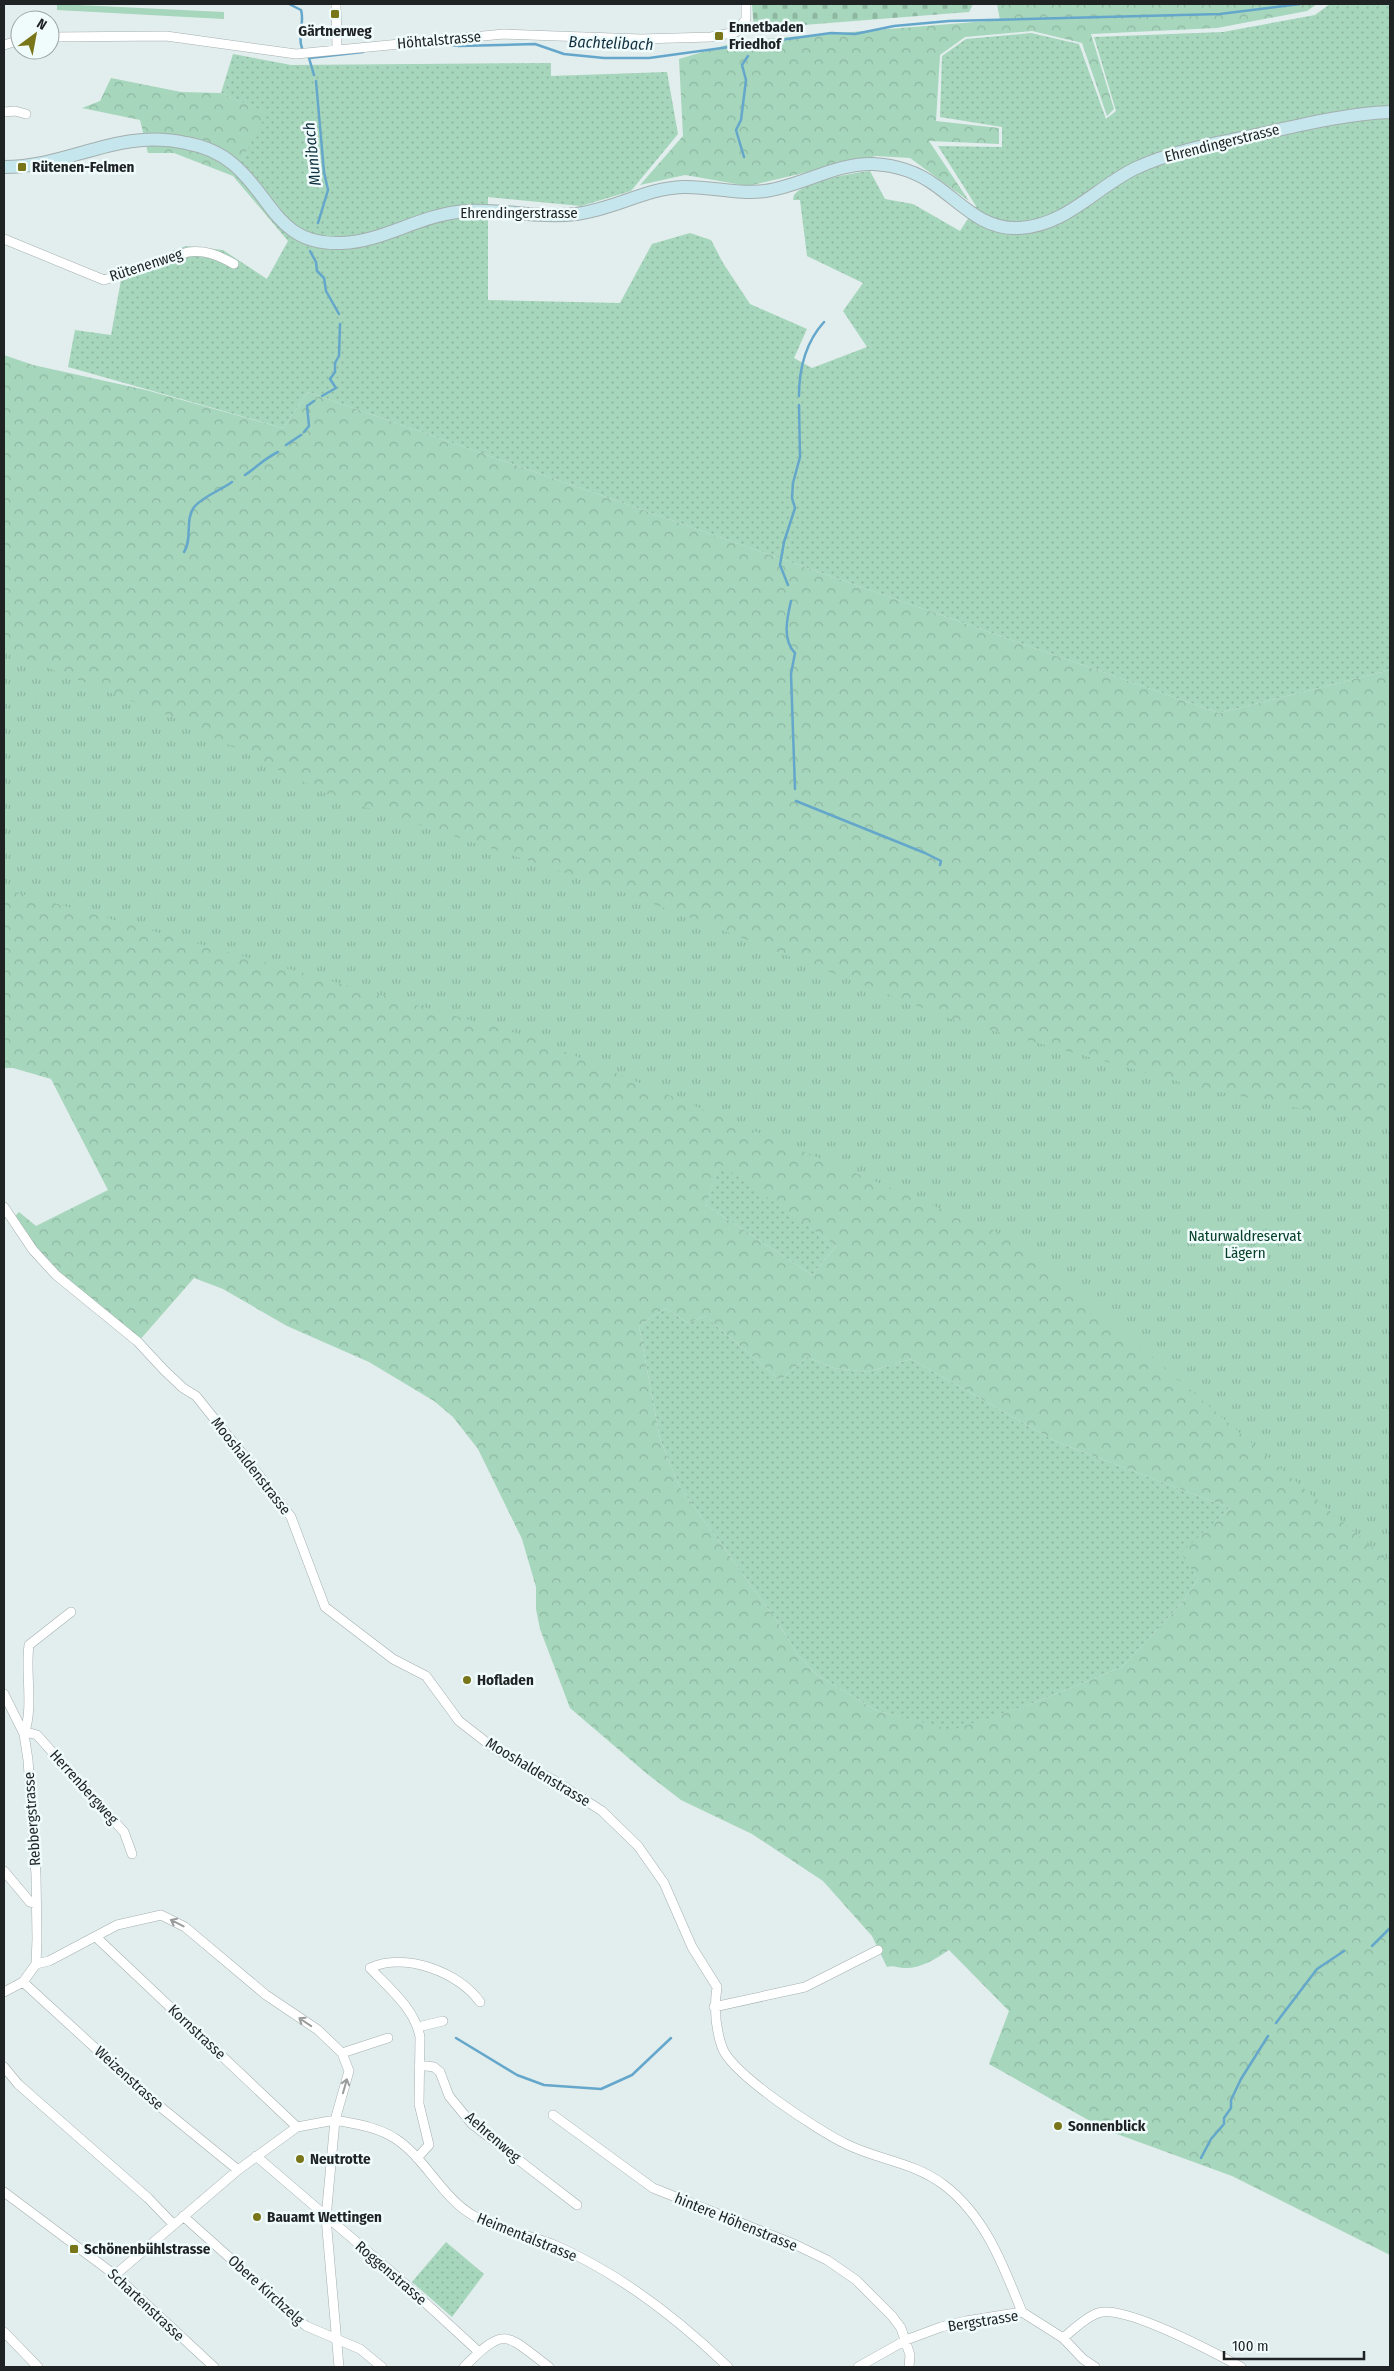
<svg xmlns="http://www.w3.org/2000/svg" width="1394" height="2371" viewBox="0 0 1394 2371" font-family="'Fira Sans Condensed',sans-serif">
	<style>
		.grass { fill: url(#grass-dots) }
		.forest { fill: url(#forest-crowns); fill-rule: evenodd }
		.cemetery { fill: url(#cemetery-stones) }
		.park { fill: url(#park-tufts) }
		.pitch { fill: #a6d6bc }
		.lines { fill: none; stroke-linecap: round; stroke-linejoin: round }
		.stream { stroke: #64a7cb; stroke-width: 2.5 }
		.street-casing { stroke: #a4afaf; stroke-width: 10 }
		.secondary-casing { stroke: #a4afaf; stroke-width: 14 }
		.street { stroke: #fff; stroke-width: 9 }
		.secondary { stroke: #c5e6ec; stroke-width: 12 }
		.oneway { stroke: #9a9c9c }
		.poi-dot { fill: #797519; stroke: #f0fbfb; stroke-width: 2 }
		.labels { text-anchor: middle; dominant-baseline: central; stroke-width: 5; stroke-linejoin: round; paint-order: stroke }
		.poi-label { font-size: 15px; font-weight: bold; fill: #1f2323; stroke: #f0fbfb; text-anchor: start }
		.street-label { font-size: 15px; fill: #1f2323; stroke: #f0fbfb }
		.park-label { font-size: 15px; fill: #074029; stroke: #f0fbfb }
		.water-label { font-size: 16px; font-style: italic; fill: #113140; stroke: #f0fbfb }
	</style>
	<defs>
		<pattern id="grass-dots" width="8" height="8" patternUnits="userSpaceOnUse" patternTransform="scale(1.25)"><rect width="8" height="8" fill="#a6d6bc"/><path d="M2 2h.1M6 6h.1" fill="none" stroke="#8eb7a1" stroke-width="1.8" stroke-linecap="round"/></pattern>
		<pattern id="forest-crowns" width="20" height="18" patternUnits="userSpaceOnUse" patternTransform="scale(1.25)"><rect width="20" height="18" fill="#a6d6bc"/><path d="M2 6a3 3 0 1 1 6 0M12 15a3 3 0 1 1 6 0" fill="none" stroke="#8eb7a1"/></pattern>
		<pattern id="cemetery-stones" width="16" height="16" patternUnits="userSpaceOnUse" patternTransform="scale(1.25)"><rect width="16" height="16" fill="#a6d6bc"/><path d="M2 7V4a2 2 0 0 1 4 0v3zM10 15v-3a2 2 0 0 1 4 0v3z" fill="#8eb7a1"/></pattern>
		<pattern id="park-tufts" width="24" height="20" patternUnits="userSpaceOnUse" patternTransform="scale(1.25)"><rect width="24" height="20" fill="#a6d6bc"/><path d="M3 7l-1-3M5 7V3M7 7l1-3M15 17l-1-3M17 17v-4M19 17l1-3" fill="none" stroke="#8eb7a1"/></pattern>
	</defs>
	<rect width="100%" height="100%" fill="#e2eded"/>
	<path class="grass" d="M1330 4H1390V670L1219 713 308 392 283 428 68 367 75 330 111 335 123 269 186 246 223 250 267 279 288 241 233 176 266 113 221 93 233 54 291 65 551 63V76L667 72 678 134 631 191 581 206 488 197V300L620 303 652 244 690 233 711 240 723 263 750 304 807 329 794 358 812 368 867 347 843 311 863 283 807 256 800 200H793L794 195C805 181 852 173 870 171L885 199 913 204 960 231 976 206 938 146 1002 147V127L940 117 942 56 966 39 1031 33 1079 44 1106 119 1116 111 1094 37 1223 32 1315 15Z
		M720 1163 836 1246 812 1275 706 1205Z
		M665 1308 688 1323 705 1316 780 1380 807 1357 834 1368 868 1372 911 1359 1057 1442 1230 1508 1182 1553 1198 1579 1183 1602 1122 1667 1036 1702 952 1731 875 1710 816 1674 797 1654 779 1624 679 1486 660 1439 639 1326Z
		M446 2242 484 2274 452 2317 412 2282Z"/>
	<path class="forest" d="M997 4H1317L1307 11 1217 28 1091 34 1114 109 1107 116 1082 43 1032 31 965 37 940 55 936 121 999 128V144L929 141 969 201 910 158 876 156 748 186 685 175 640 185 683 136 679 59 740 41 1000 20Z
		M111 78 181 92 221 93 267 113 233 176 174 153H148L140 120 82 108 100 101Z
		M4 355 33 365 146 390 283 428 308 392 1219 713 1390 670V2255L1232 2176 1106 2130 989 2064 1009 2011 949 1950C935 1959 921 1969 903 1968 896 1967 894 1965 887 1967L872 1936 823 1881 752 1834 681 1800 646 1773 570 1708 540 1629 536 1609V1587L522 1539 478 1449 453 1417 434 1401 369 1362 287 1326 223 1289 194 1278 138 1342 56 1275 13 1218 19 1212 36 1226 108 1190 51 1079 13 1068H4ZM720 1164 836 1246 812 1275 706 1205ZM665 1308 688 1323 705 1316 780 1380 807 1357 834 1368 868 1372 911 1359 1057 1442 1230 1508 1181 1553 1198 1579 1183 1602 1122 1667 1036 1702 952 1730 875 1710 816 1674 797 1654 779 1624 679 1486 660 1439 639 1326Z"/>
	<path class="cemetery" d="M752 4H973L969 12 754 29Z"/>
	<path class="park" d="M4 650 179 720 331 796 615 889 954 1020 1206 1089 1390 1127V1563L1020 1242 530 1037 4 889Z"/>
	<path class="pitch" d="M57 4 224 12V19L57 10Z"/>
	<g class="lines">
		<path class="stream" d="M289 4 301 10C305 22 297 36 302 48
			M445 44 459 46 535 44 564 54 604 58H649L831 33 855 34 894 26 949 21 1220 14 1300 4
			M314 75 309 58 363 52
			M316 81 324 172 328 190 318 223
			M744 157 736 130 741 120 746 80 742 65 748 56
			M310 251 316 262 317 271 324 278 326 291 339 314
			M322 396 336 388 330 379 335 372V363L339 356 340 324
			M799 396C799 369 806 342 824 322
			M304 432 309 426 307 406 314 401
			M286 445 301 435
			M245 475C257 467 265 458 278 452
			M184 552C193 539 184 519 195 506 204 496 221 490 232 482
			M788 585 780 565 784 542 795 508 792 498 793 483 800 457 799 405
			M791 601C787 618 782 640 795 653L791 674 795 789
			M796 801 925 853 941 861 940 865
			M1372 1946 1390 1928
			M1276 2023 1317 1969 1344 1951
			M456 2038 517 2075 544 2085 601 2089 632 2075 671 2038
			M1201 2158 1211 2139 1224 2124V2118L1231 2108V2100L1241 2079 1268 2036"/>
		<defs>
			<path id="street" d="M336 4 337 49
				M50 37 166 36 296 54 504 34 641 39 711 37 736 32 746 19V4
				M4 45 20 40
				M4 112 15 111 26 114
				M4 239 104 280 188 252C206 250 218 255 234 264
				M4 1207 33 1250 56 1275 138 1342 164 1370 183 1388 196 1396 245 1457 291 1517 325 1607 393 1659 426 1676 459 1721 495 1749 555 1781 602 1811 638 1846 664 1883 692 1947 717 1987C714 2007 715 2027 722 2047 731 2074 819 2131 846 2144 878 2160 914 2162 944 2185 985 2216 1003 2265 1022 2312
				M71 1612 29 1645C25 1674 34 1707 24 1734L30 1733 37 1735 124 1832 132 1854
				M4 1694 24 1734 28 1760 36 1875 37 1939 36 1964 23 1982 4 1992
				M4 1871 30 1902 36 1904
				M96 1937 297 2127
				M36 1964 49 1961 117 1925 161 1915 185 1927 266 1995 318 2030 342 2053 349 2071 335 2120 297 2127 238 2170 115 2275
				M23 1982 152 2100 238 2170
				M714 2007 805 1987 878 1950
				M418 2027 443 2021
				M342 2053 388 2038
				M419 2065 434 2067 440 2072 449 2096 472 2124 577 2205
				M4 2067 18 2084 148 2198 173 2224
				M553 2115 653 2188 796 2245 827 2260 856 2280 892 2316 901 2328 910 2355 909 2367
				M256 2156 395 2275 479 2352
				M417 2158 429 2145 419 2104 420 2037C415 2009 389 1988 370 1968 405 1952 459 1972 480 2002
				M4 2192 115 2275 214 2367
				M183 2216 306 2326 360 2349 382 2367
				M4 2332 38 2367
				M1063 2338C1073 2330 1086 2317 1098 2313 1124 2304 1215 2353 1241 2367
				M339 2367 326 2218 335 2120C356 2124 378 2127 396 2139 426 2159 442 2198 474 2216 498 2230 526 2234 552 2244 618 2272 677 2318 728 2367
				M464 2367C506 2325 505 2334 549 2367
				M858 2367 906 2340 941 2327 966 2321 1022 2312 1063 2338 1083 2359 1095 2367"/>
			<path id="secondary" d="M4 167C70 167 117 128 186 143 203 146 220 153 233 164 273 197 277 246 342 243 381 242 417 217 457 212 496 207 536 219 576 214 613 210 646 188 683 187 711 186 738 195 765 191 802 186 835 163 873 164 895 165 917 172 935 185 962 204 983 230 1019 228 1066 226 1096 187 1136 168 1173 151 1212 144 1251 136 1297 126 1343 114 1390 112"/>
		</defs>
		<use href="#street" class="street-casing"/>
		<use href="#secondary" class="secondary-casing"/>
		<use href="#street" class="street"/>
		<use href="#secondary" class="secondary"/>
	</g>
	<defs><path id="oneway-shaft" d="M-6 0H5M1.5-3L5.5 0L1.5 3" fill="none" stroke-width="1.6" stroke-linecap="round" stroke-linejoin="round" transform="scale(1.25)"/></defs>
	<g class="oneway">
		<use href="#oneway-shaft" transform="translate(177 1923) rotate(-153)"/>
		<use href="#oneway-shaft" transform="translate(305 2022) rotate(-146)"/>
		<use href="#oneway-shaft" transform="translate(345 2086) rotate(-74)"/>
	</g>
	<g class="poi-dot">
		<rect x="330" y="9" width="10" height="10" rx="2.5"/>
		<rect x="714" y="31" width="10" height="10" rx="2.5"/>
		<rect x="17" y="162" width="10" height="10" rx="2.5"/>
		<circle cx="467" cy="1680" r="5"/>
		<circle cx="1058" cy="2126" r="5"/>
		<circle cx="300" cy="2159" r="5"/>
		<circle cx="257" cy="2217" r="5"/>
		<rect x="69" y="2244" width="10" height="10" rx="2.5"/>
	</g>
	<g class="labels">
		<g class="poi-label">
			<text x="729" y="27">Ennetbaden<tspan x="729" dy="17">Friedhof</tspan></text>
			<text x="335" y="31" text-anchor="middle">Gärtnerweg</text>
			<text x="32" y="167">Rütenen-Felmen</text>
			<text x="477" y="1680">Hofladen</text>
			<text x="1068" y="2126">Sonnenblick</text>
			<text x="310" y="2159">Neutrotte</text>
			<text x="267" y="2217">Bauamt Wettingen</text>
			<text x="84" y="2249">Schönenbühlstrasse</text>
		</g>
		<g class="street-label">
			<text transform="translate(439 40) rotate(-5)">Höhtalstrasse</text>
			<text transform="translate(1222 143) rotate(-14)">Ehrendingerstrasse</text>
			<text x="519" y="213">Ehrendingerstrasse</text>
			<text transform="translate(146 265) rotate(-18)">Rütenenweg</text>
			<text transform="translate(251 1466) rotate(52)">Mooshaldenstrasse</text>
			<text transform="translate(538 1772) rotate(31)">Mooshaldenstrasse</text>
			<text transform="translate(84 1787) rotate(48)">Herrenbergweg</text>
			<text transform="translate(32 1819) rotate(-94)">Rebbergstrasse</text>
			<text transform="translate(197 2032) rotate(43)">Kornstrasse</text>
			<text transform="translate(129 2078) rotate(42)">Weizenstrasse</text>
			<text transform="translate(493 2137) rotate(41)">Aehrenweg</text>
			<text transform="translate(736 2222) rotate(22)">hintere Höhenstrasse</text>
			<text transform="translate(527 2237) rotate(22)">Heimentalstrasse</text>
			<text transform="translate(391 2273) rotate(41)">Roggenstrasse</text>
			<text transform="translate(266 2290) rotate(42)">Obere Kirchzelg</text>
			<text transform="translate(146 2305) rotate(43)">Schartenstrasse</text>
			<text transform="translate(983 2321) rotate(-9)">Bergstrasse</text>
		</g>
		<g class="park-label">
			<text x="1245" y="1236">Naturwaldreservat<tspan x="1245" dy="17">Lägern</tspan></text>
		</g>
		<g class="water-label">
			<text transform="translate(611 43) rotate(2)">Bachtelibach</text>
			<text transform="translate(312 154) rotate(-96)">Munibach</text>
		</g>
	</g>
	<rect width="1394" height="2371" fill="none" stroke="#1f2323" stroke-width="10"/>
	<g transform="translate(35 35) rotate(32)"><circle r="24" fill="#f0fbfb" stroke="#9ca5a5"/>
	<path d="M0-4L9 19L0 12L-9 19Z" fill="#797519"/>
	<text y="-8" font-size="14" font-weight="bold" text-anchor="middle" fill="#1f2323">N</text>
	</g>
	<path d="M1224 2351v8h140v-8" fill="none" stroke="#1f2323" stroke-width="2.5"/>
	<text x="1232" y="2351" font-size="15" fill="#1f2323" stroke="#f0fbfb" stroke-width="4" paint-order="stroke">100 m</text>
</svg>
